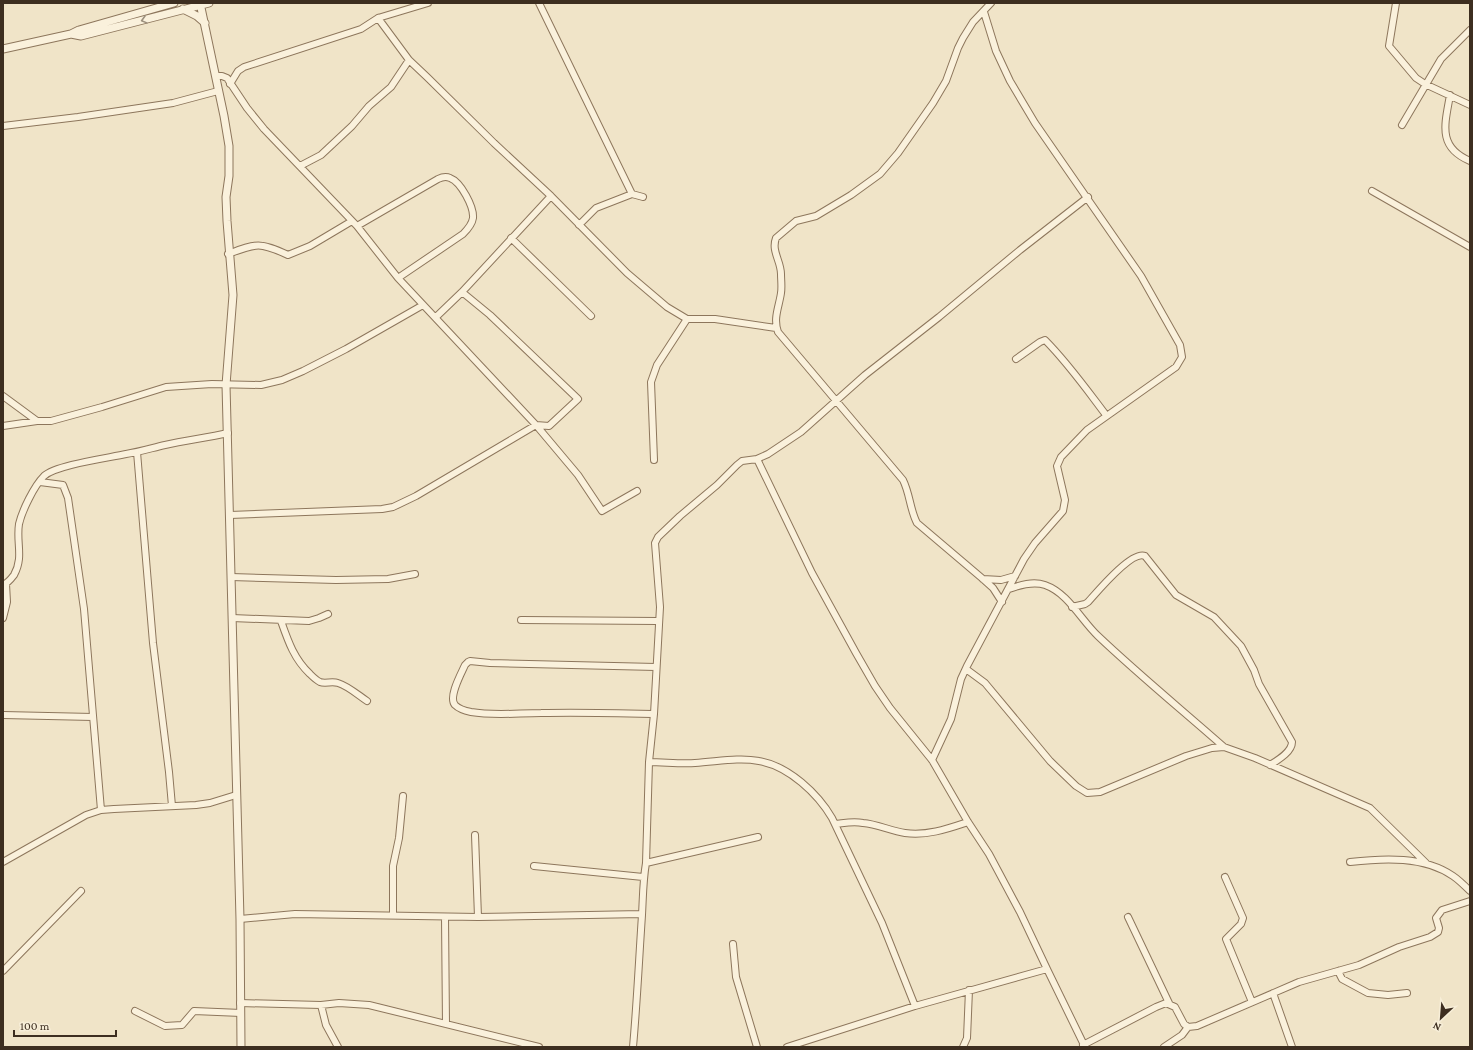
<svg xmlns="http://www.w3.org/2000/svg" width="1473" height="1050" viewBox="0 0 1473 1050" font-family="'Crimson Pro',serif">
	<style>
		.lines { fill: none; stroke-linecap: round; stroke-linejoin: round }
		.minor-casing { stroke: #8d765c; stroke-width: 8 }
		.tertiary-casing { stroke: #8d765c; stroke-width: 9 }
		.minor { stroke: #faf1dc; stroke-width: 6 }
		.tertiary { stroke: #faf1dc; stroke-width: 7 }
		.oneway { stroke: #9c907e }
	</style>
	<rect width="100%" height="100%" fill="#f0e4c8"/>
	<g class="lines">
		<defs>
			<path id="minor" d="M539 3 632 194 643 197
				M991 3 973 22 963 38 958 48 946 81 933 103 898 153 880 174 851 195 816 216 796 221 776 238C771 251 781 261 781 274 781 280 782 287 781 293 779 307 773 318 778 332L903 480C910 494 910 510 917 523L983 579 993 588 1002 602
				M1396 3 1389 46 1416 78 1425 84 1470 105
				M378 18 409 60 427 77 494 143 551 196 627 273 667 307 687 319
				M216 76H222L227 78 247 108 264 129 357 226 398 278 536 425 578 475 602 511 637 491
				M230 84 238 71 244 67 361 29 378 18 428 3
				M1450 95C1445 124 1437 147 1470 161
				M1402 125 1441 59 1470 30
				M3 126 78 117 173 103 218 91
				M300 166 321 155 352 126 369 106 391 87 409 60
				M1372 191 1470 247
				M579 225 596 208 632 194
				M357 226 438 179C442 177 446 176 450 178 461 182 474 207 473 218 472 225 467 230 463 234L398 278
				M511 238 591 316
				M228 254C257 243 260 242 288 255L310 246 352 221
				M436 317 462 292 551 196
				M1016 359 1040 342 1045 340C1068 363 1087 390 1106 415
				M3 396 37 421H51L102 407 166 387 212 384 261 385 282 380 303 371 346 349 423 305
				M3 426 37 421
				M137 452 153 643 169 772 172 806
				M757 459 812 573 856 653 875 686 890 708 932 760 968 822 989 854 1020 912 1047 969
				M654 460 651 382 657 365 687 319H715L776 328
				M40 482 63 485 68 498 84 609 101 810
				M230 515 382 509 393 507 416 496 536 425 549 426 578 399 490 315 462 292
				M231 577 336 580 388 579 415 574
				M983 579 1001 580 1015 576
				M3 585C8 583 11 579 14 575 24 557 16 543 19 524 22 511 34 486 44 476 56 465 108 458 126 454 139 452 152 448 165 445 186 440 207 438 228 433
				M1009 589C1020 585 1033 581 1045 585 1068 593 1081 620 1098 636 1138 674 1182 710 1224 747
				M1072 607 1085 604 1088 602C1097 592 1132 550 1145 556L1176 595 1214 617 1241 646 1254 670 1259 684 1292 742C1292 752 1278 760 1270 765
				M3 618 7 602 6 584
				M232 618 309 621 319 618 328 614
				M521 620 658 621
				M281 621C288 641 294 659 310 674 313 677 316 680 320 682 325 684 332 681 338 683 348 686 358 695 367 701
				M966 669 985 683 1050 761 1076 786 1087 793 1100 792 1186 756 1212 748 1224 747 1255 758 1370 808 1426 863
				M654 714C616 713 579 712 541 713 518 713 494 716 471 712 466 711 459 709 455 705 448 697 461 674 465 665L468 662 470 661 490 663 656 667
				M3 715 93 717
				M932 760 951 719 961 679 967 666 1024 559 1035 543 1063 511 1065 500 1057 466 1061 457 1087 430 1176 367 1182 357 1180 345 1141 276 1035 123 1010 81 996 51 984 12
				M649 762C664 762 680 764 695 763 716 762 738 757 759 761 789 766 818 794 832 818L882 923 915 1006
				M835 824C845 823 853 821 863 823 877 824 891 831 905 833 927 836 947 829 968 822
				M475 835 478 917
				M3 862 86 815 101 810 114 809 196 805 210 803 236 795
				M1350 862C1384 858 1424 856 1453 876 1459 880 1465 886 1470 891
				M646 863 758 837
				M534 866 643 877
				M1225 877 1243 918 1241 924 1226 939 1252 1002
				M393 915V866L399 838 403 796
				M445 917 446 1024
				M1128 917 1169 1003
				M240 919 295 914 478 917 642 914
				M733 944 736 977 757 1047
				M3 971 81 891
				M1338 971 1342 979 1368 993 1388 995 1407 993
				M1273 993 1292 1047
				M240 1003 321 1005 339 1003 369 1005 539 1047
				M321 1005 326 1025 338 1047
				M135 1011 165 1026 182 1025 194 1011 241 1013
				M1083 1045 1156 1007 1166 1003 1175 1007 1184 1024 1188 1027 1197 1026 1299 982 1359 965 1399 947 1430 937 1438 932 1439 928 1436 918 1442 910 1470 901
				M633 1047C637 1003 639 959 642 915 643 897 643 880 646 863L649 762 654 714 660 607 655 543 658 537 680 516 717 485 737 465 742 461 757 459 768 454 801 432 865 375 939 317 1020 250 1088 197
				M787 1047 915 1006 1047 969 1085 1047
				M963 1047 967 1038 969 990
				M1164 1047 1182 1035 1188 1027"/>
			<path id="tertiary" d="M200 3 224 116 229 146V176L226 197 227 221 233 295 226 385 240 919 241 1047
				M183 9 197 16 205 23
				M71 34 81 36 209 3
				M3 49 71 34 79 30 174 3"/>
		</defs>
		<use href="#minor" class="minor-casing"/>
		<use href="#tertiary" class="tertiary-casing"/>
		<use href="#minor" class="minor"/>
		<use href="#tertiary" class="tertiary"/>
	</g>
	<defs><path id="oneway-chevron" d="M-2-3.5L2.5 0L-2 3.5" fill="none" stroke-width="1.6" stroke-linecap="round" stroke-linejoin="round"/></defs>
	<use class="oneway" href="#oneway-chevron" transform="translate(144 20) rotate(165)"/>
	<rect width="1473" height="1050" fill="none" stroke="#3d2e20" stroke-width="8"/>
	<g transform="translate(1441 1018) rotate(206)" stroke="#f7eed8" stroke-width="3" paint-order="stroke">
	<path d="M0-3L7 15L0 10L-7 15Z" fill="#3d2e20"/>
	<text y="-6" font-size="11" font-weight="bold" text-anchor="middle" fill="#3d2e20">N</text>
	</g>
	<path d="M14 1030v6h102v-6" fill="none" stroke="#3d2e20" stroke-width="2"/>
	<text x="20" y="1030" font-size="12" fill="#3d2e20" stroke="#f7eed8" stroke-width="3" paint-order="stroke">100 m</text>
</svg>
